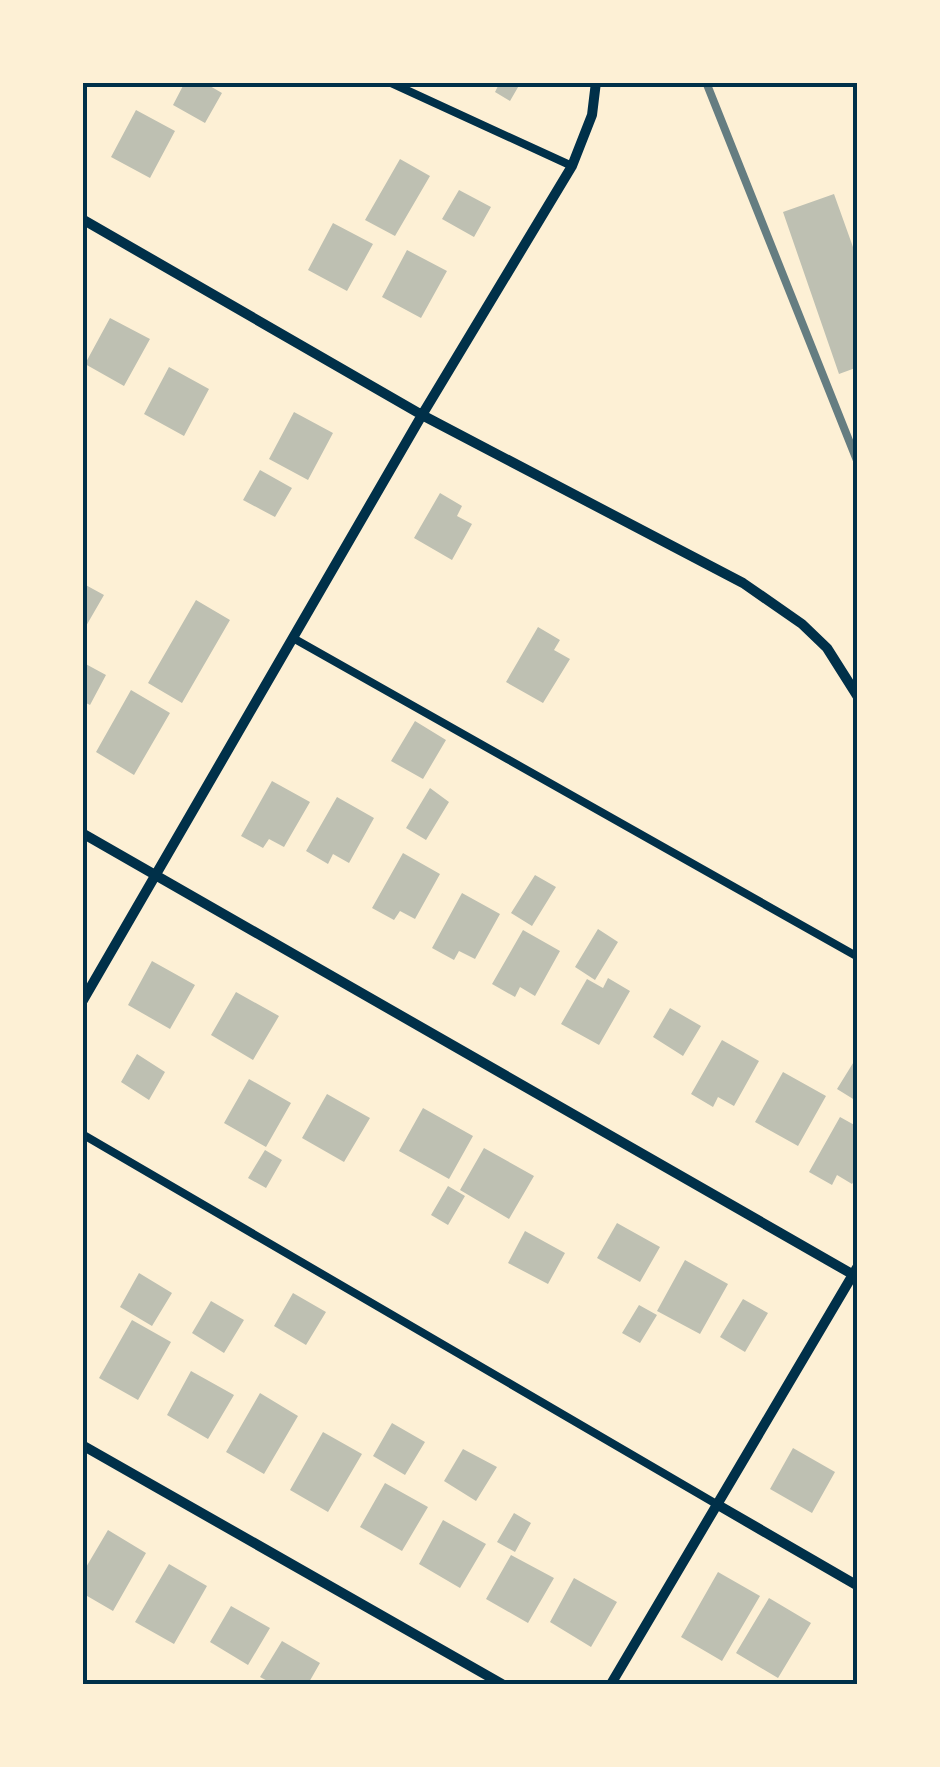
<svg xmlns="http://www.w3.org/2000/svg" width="940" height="1767" viewBox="0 0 940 1767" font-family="'Alegreya Sans',sans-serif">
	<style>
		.building { fill: #bec0b2 }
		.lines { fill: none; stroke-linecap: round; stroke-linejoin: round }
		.service { stroke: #003049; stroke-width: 8 }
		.minor { stroke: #003049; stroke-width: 10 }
		.rail { stroke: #657d81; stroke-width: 8 }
		.neatline { fill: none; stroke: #003049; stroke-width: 4 }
	</style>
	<rect width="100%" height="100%" fill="#fdf0d5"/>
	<path class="building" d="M185 82H203L222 93 205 123 173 105Z
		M500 82H521L510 101 495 92Z
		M136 110 175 131 150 178 111 157Z
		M400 159 430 176 395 236 365 220Z
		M459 190 491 207 474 237 442 219Z
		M834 194 858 261V367L839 374 783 212Z
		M333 223 373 244 347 291 308 270Z
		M407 250 447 271 421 318 382 297Z
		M110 318 150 339 124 386 85 364Z
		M169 367 209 389 184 436 144 414Z
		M294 412 333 433 308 480 269 459Z
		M260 470 292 488 275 517 243 500Z
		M440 493 462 506 457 516 472 524 452 560 414 538Z
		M82 583 104 595 82 633Z
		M196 600 230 620 182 703 148 683Z
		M538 627 560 640 554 650 570 659 543 703 506 682Z
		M82 662 106 675 90 705 82 701Z
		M131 690 170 713 134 775 96 752Z
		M415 721 446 740 423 779 391 761Z
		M272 781 310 802 284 847 269 839 263 848 241 836Z
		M430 788 449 802 426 840 406 828Z
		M337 797 374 818 349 863 333 854 328 864 306 851Z
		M403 853 440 874 415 919 400 911 394 920 372 908Z
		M535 875 556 887 532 926 511 913Z
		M462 893 500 914 475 959 459 951 454 960 432 948Z
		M598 929 618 942 595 980 575 967Z
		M523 930 560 951 535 996 520 987 515 997 492 984Z
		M152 961 195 985 170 1029 128 1005Z
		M608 978 630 991 599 1045 561 1024 587 979 603 988Z
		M236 992 279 1016 253 1060 211 1035Z
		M670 1008 701 1026 683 1056 653 1037Z
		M722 1040 759 1061 734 1106 718 1097 713 1107 691 1094Z
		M137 1054 165 1072 149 1100 121 1082Z
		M858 1055V1102L837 1089Z
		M783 1072 826 1096 798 1146 755 1122Z
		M249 1079 291 1103 266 1147 224 1123Z
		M327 1094 370 1118 344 1162 302 1138Z
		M423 1108 473 1136 449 1179 399 1151Z
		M840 1117 858 1127V1175L852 1184 837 1175 832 1185 809 1172Z
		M484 1148 534 1176 509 1219 460 1190Z
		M265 1150 282 1160 266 1188 248 1178Z
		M448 1186 465 1196 448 1225 431 1215Z
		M617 1223 660 1247 640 1282 597 1258Z
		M525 1231 565 1253 548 1284 508 1263Z
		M685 1260 728 1284 700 1334 657 1311Z
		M139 1273 172 1293 152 1326 120 1307Z
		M293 1293 326 1312 306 1345 274 1326Z
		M743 1299 768 1313 745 1352 720 1337Z
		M211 1301 244 1320 224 1353 192 1333Z
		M639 1305 657 1315 640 1343 622 1333Z
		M132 1320 171 1342 138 1400 99 1378Z
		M191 1371 234 1395 208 1439 167 1415Z
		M260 1393 298 1416 264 1474 226 1452Z
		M392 1423 425 1442 405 1475 373 1456Z
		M323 1432 362 1454 328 1512 290 1490Z
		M793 1448 835 1472 812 1513 770 1489Z
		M463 1449 497 1467 476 1501 444 1481Z
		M385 1483 428 1507 402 1551 360 1527Z
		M514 1513 531 1523 515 1552 497 1542Z
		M443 1520 486 1544 460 1588 419 1564Z
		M108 1530 146 1553 113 1611 82 1593V1574Z
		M511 1555 554 1578 528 1623 486 1599Z
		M169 1564 207 1586 174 1644 135 1622Z
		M718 1572 760 1596 722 1661 681 1637Z
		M574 1578 617 1602 591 1647 550 1622Z
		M769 1598 811 1623 778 1678 736 1653Z
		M231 1606 270 1628 248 1665 210 1642Z
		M282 1641 320 1663 308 1684H273L260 1677Z"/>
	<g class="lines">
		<path class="service" d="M389 82 572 166
			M293 638 858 957
			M82 1134 718 1505"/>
		<path class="minor" d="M82 219 422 415 743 583 802 624 827 648 858 697
			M82 833 852 1274
			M82 1002 422 415 572 166 592 115 596 82
			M82 1445 502 1684
			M718 1505 858 1586
			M611 1684 858 1266"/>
		<path class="rail" d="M706 82 858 463"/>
	</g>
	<rect width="940" height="1767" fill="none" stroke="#fdf0d5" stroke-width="170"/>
	<rect x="85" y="85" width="770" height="1597" class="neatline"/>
</svg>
